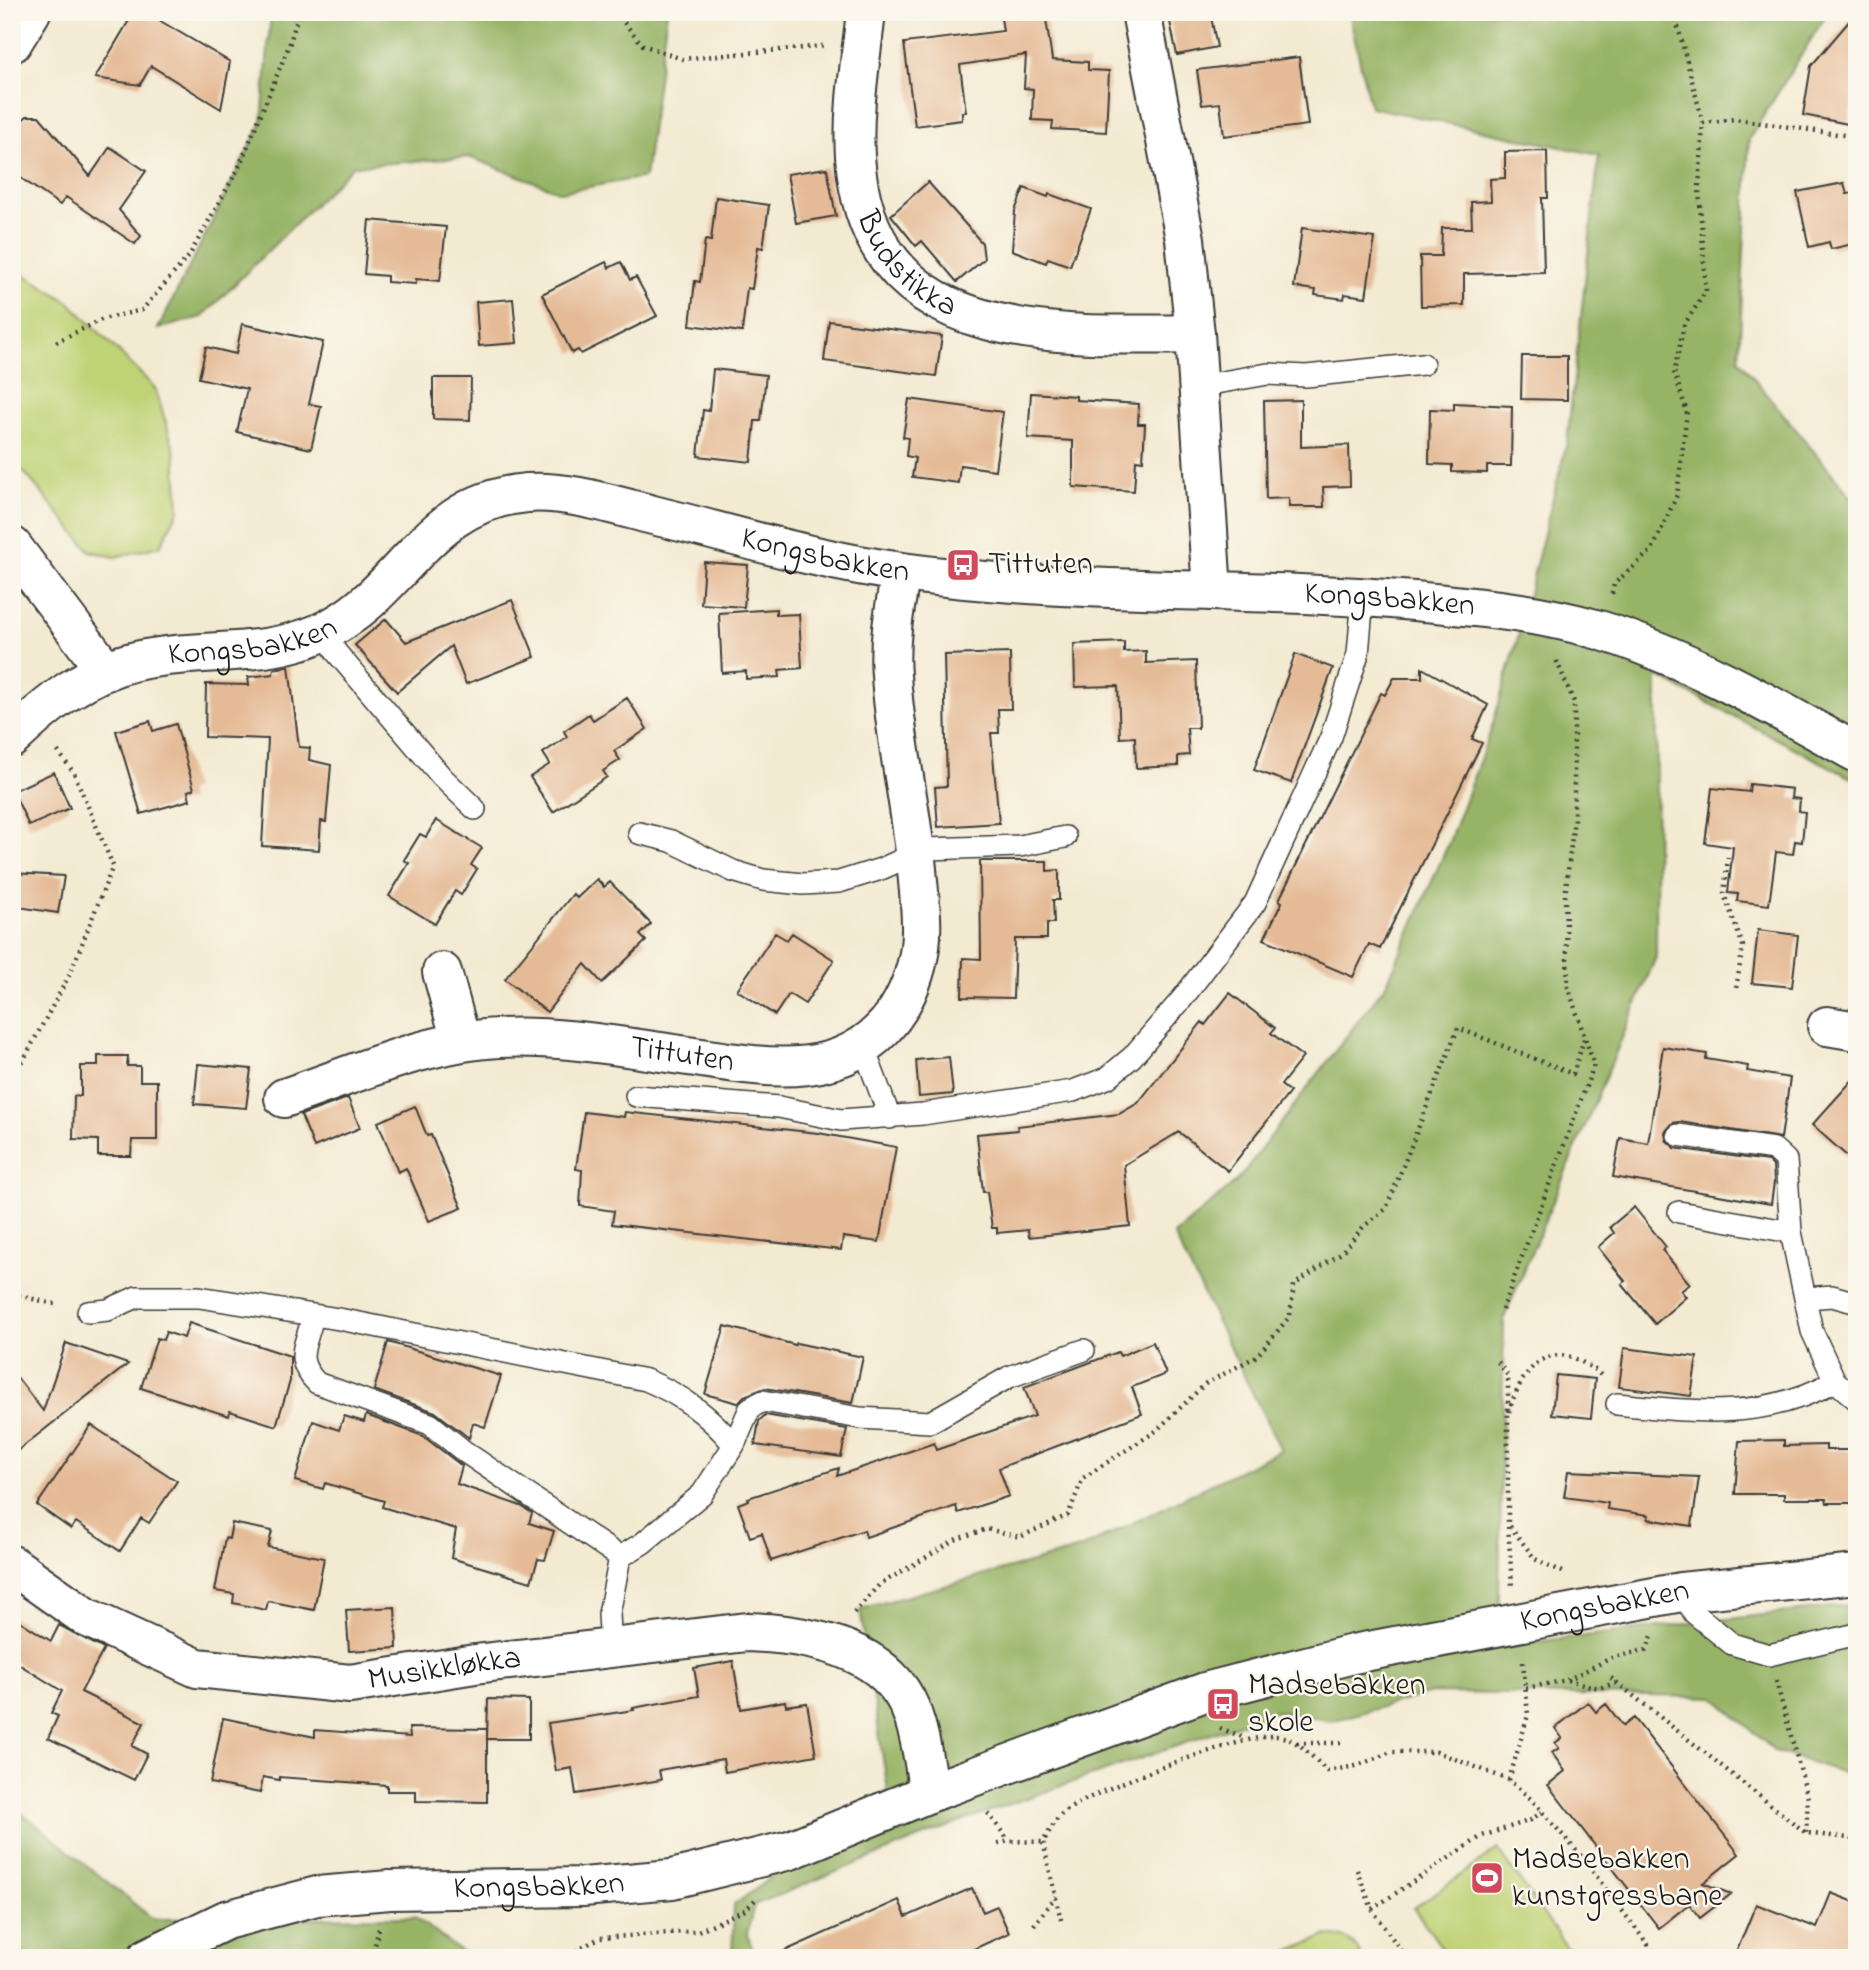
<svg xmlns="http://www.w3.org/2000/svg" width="1869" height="1970" viewBox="0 0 1869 1970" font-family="'Indie Flower',sans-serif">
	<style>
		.green { fill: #bfd275; stroke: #6e7748; stroke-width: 2 }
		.forest { fill: #97b466; stroke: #5a6841; stroke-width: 2 }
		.building { fill: #e5bb97 }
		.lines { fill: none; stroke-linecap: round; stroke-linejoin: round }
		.service-casing { stroke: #3c3b37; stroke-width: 24 }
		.minor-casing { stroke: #3c3b37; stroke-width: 42 }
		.path { stroke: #3c3b37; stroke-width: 4.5; stroke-dasharray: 2 5; stroke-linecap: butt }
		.service { stroke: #fff; stroke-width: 21 }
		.minor { stroke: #fff; stroke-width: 38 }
		.labels { text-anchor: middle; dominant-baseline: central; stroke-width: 5; stroke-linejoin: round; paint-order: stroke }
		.street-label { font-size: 32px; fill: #1c1c1c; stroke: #fbf7ec }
		.poi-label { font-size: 32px; fill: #1c1c1c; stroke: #fbf7ec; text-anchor: start }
	</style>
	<rect width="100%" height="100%" fill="#fbf7ec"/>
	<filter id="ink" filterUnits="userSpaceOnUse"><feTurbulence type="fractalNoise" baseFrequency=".0143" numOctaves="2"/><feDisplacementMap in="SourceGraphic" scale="14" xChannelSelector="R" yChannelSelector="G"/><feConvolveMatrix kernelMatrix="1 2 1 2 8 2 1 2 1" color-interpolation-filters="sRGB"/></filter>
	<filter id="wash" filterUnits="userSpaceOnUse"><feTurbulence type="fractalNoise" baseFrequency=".00686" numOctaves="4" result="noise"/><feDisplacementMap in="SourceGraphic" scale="28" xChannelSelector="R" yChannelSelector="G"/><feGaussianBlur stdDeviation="1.57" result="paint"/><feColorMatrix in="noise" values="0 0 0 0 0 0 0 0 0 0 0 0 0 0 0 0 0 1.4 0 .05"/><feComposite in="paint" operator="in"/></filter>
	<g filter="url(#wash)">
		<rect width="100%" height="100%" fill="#f3ead2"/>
		<path class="green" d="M12 267 69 302 155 388 175 452 179 510 160 546 115 557 90 551 26 474 12 463Z
			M1498 1849 1574 1958H1449L1414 1908Z
			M1328 1935C1346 1937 1355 1941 1362 1958H1274Z"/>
		<path class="forest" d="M271 12H667L645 177 561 192 469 157 353 166 202 317 158 329 262 122Z
			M1349 12H1828L1749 139 1739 360 1857 504V781L1657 676 1656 957 1504 1318 1498 1646 1857 1604V1777L1775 1751 1714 1697 1431 1693 1332 1721 1277 1711 967 1819 754 1905 747 1934 756 1958H732L734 1905 888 1791 860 1609 1080 1549 1281 1450 1174 1235 1237 1181 1387 983 1448 845 1491 730 1517 641 1567 442 1599 155 1370 107Z
			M12 1805 153 1919 415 1917 469 1958H29L12 1940Z"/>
		<g id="blocks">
			<path class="building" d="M134 12H145L230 62 221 109 151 66 140 85 95 78Z
				M1000 12H1045L1052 60 1088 62V70L1109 71 1106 132 1052 129 1053 121 1032 120 1033 89 1024 88 1026 55 960 65 966 112H962V120L915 126 904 43 1003 31Z
				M1168 12H1210L1217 47 1177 55Z
				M1857 12V84L1848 124 1803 115 1811 66Z
				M1299 57 1308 125 1224 136 1220 103 1202 105 1197 70Z
				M27 116H39L90 176 110 147 146 171 119 210 141 236 135 244 66 197 60 205 12 172V129Z
				M1547 151 1548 198H1542L1544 272 1464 274V305L1421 306 1420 256H1441L1442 228H1472L1471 202 1491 201 1490 179 1505 178V152Z
				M827 168 836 216 796 223 787 174Z
				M928 182 982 243 984 259 957 282 922 241 916 246 891 215Z
				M1844 183 1847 194 1857 192V243L1831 249 1829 242 1809 247 1797 192Z
				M1024 188 1048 197 1049 194 1091 209 1070 266 1048 258 1046 263 1012 250 1015 211Z
				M716 197 769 205 763 248 758 247 752 289 747 288 742 332 690 325 695 281 700 282 705 240 711 241Z
				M369 220 446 227 440 281 416 279V284L387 282V276L364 274Z
				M1302 228 1375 238 1366 297 1345 294 1344 299 1315 295 1316 290 1294 287Z
				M606 262 609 268 621 262 630 280 636 277 657 316 581 354 578 350 572 353 542 294Z
				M513 299 517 343 479 346 476 302Z
				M829 321 942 336 936 376 824 361Z
				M242 324 323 342 309 404 321 406 311 449 237 432 247 389 199 378 206 347 236 354Z
				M1522 356H1567V400L1521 399Z
				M713 369 766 375 761 421H755L751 462 698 456 703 410 709 411Z
				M433 378H471L470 420 433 419Z
				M1031 393 1076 396V400L1139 404 1138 424H1145L1143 461 1136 460 1134 491 1073 487V441L1028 438Z
				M909 399 1003 412 995 470 960 465 958 483 912 477 915 458 906 456 908 438 903 437Z
				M1301 400V447L1349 445 1350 486 1323 487 1324 507H1289V498L1266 499 1264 401Z
				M1454 403 1512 406 1511 466H1487V473L1452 472V465L1429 464 1430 409 1454 410Z
				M704 562 748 565 744 607 701 604Z
				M512 600 535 657 466 684 451 646 397 692 355 645 386 619 406 642Z
				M776 609V615L799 614 802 668 779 670 780 677 746 679V671L722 673 719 613Z
				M1124 642V652L1146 651V663L1196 661 1198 728H1187L1189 755 1178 756V766L1136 768 1135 737 1120 738 1118 686 1075 687 1074 644Z
				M1010 653 1011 709H998L999 733H991L999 823 938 827 935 787 947 786 944 655Z
				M1295 654 1333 668 1291 783 1254 770Z
				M289 666 299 747 310 748 309 760 331 765 326 822 321 821 319 850 262 846 268 739 205 737 206 684 249 685 248 677 273 674 274 669Z
				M1422 668 1488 705 1472 739 1482 743 1380 949 1369 944 1353 977 1264 939 1282 902 1279 900 1381 693 1385 695 1394 678H1422Z
				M627 698 647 729 614 751 620 760 603 771 607 777 553 812 530 777 550 764 543 753 567 737 564 731 589 714 593 720Z
				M150 721 153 731 176 724 194 789 188 791 190 800 141 814 116 731Z
				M54 772 70 808 29 826 13 791Z
				M1750 784 1792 789 1791 798 1800 799 1799 811 1805 812 1802 842 1795 841 1793 854 1776 852 1769 905 1737 901 1738 894 1728 893 1733 847 1705 843 1712 788 1749 792Z
				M436 820 482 848 471 865 477 869 461 895 455 891 435 924 389 896 409 863 404 860 420 834 426 837Z
				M980 861H1047V871L1059 870V900H1053L1054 923H1047V939H1015L1013 998 962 997 963 958 981 959Z
				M12 873 64 876 58 913 12 906Z
				M597 879 604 887 610 882 651 924 640 935 646 941 602 983 585 964 547 1012 505 979 573 894 577 898Z
				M1758 930 1798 935 1792 987 1752 983Z
				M775 933 787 940 792 933 834 960 805 1004 789 994 775 1015 737 990Z
				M1230 993 1275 1028 1271 1033 1303 1057 1281 1085 1290 1092 1228 1171 1179 1132 1124 1165 1130 1226 1029 1237 1028 1230 997 1233V1228H992L987 1192H983L977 1134 1018 1130 1017 1126 1119 1114 1138 1103 1202 1022 1205 1025Z
				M1663 1047 1707 1054 1706 1059 1748 1066 1747 1071 1790 1078 1781 1138 1680 1122 1673 1123 1665 1132 1666 1140 1675 1148 1768 1161 1773 1166 1774 1182 1771 1204 1613 1177 1620 1138 1648 1143Z
				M98 1056H128L127 1066H140V1081H157V1140H132L131 1156H98V1140L73 1139 74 1096H81V1066H98Z
				M949 1057 953 1094 919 1097 916 1060Z
				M198 1064 251 1069 246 1108 194 1104Z
				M1857 1075V1165L1812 1125Z
				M348 1098 360 1128 314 1147 301 1115Z
				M415 1106 427 1136 431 1135 462 1208 429 1221 406 1168 398 1172 378 1122Z
				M584 1112 624 1117 625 1112 818 1133 896 1147 879 1242 843 1237 841 1250 612 1224 614 1211 580 1206 582 1170 576 1169Z
				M1634 1207 1666 1247 1662 1250 1690 1284 1681 1291 1686 1297 1655 1324 1622 1284 1625 1281 1598 1247 1614 1233 1610 1227Z
				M189 1323 290 1356V1381L276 1426 230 1411 229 1416 141 1388 157 1338 163 1340 166 1332 184 1338Z
				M725 1326 795 1345 796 1343 863 1357 853 1403 765 1388 744 1396 738 1403 705 1394Z
				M388 1342 501 1376 485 1427 473 1423 469 1438 435 1412 374 1390Z
				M1153 1342 1166 1374 1132 1387 1142 1414 999 1468 1009 1496 958 1513 956 1506 866 1537 864 1530 771 1561 762 1533 750 1537 738 1504 749 1500 748 1498 839 1468 837 1476 934 1443 936 1450 1035 1416 1024 1387 1118 1352 1120 1356Z
				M66 1343 128 1364 12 1455V1371L43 1411Z
				M1624 1348 1697 1357 1691 1396 1619 1387Z
				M1556 1375 1595 1379 1591 1418 1552 1414Z
				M366 1415 423 1436 462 1466 457 1484 521 1506 532 1513 529 1523 554 1531 545 1560 538 1559 531 1582 451 1558 456 1529 382 1507 384 1501 325 1483 323 1489 295 1481 313 1421 339 1430 344 1416 364 1422Z
				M765 1415 847 1429 841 1457 755 1445 759 1421Z
				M91 1425 177 1481 149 1523 141 1518 120 1551 76 1522 71 1529 37 1505Z
				M1784 1440V1446L1826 1445V1450H1857V1503H1827L1826 1499H1784V1494H1735L1739 1441Z
				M1568 1471 1699 1477 1692 1526 1648 1519 1649 1515 1607 1509 1608 1503 1564 1497Z
				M232 1523 272 1531 268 1547 324 1558 314 1610 268 1601 266 1610 233 1603 234 1594 215 1591 225 1538 229 1539Z
				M395 1607 397 1648 349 1651 346 1610Z
				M12 1616 51 1641 59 1625 104 1649 81 1692 144 1723 132 1746 147 1754 134 1780 48 1738 58 1716 51 1713 62 1691 12 1660Z
				M733 1661 741 1709 785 1701 786 1706 807 1703 816 1755 725 1772 723 1759 659 1770 661 1780 576 1794 572 1768 556 1771 548 1723 634 1710 633 1708 699 1696 694 1668Z
				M488 1699 529 1700V1739H487Z
				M1588 1702 1596 1712 1606 1704 1623 1726 1634 1718 1739 1854 1703 1883 1731 1894 1700 1918 1689 1904 1659 1928 1548 1785 1565 1771 1552 1753 1559 1748 1555 1743 1562 1738 1555 1728Z
				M223 1718 315 1737V1730L410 1737 409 1728 487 1729V1802L416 1801V1791H387V1785L279 1777V1780L263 1777 260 1793 210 1783Z
				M972 1888 983 1912 997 1906 1009 1933 954 1958H769L899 1900 906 1917Z
				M1831 1893 1857 1903V1958H1734L1756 1904 1817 1928Z"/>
		</g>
	</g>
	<g filter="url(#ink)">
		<use href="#blocks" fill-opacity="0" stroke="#3c3b37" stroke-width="2"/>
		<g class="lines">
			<defs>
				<path id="service" d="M1199 386 1268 374 1306 376 1423 364
					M325 631 336 652 442 777 475 809
					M639 833 671 841 733 871 763 880 803 884 839 882 881 869 926 849 1020 846 1065 837
					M863 1046 890 1118
					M636 1096 779 1107 841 1120 923 1114 1073 1091 1107 1078 1132 1057 1182 999 1255 903 1331 737 1358 654 1363 597
					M1678 1135 1774 1149 1786 1160 1791 1232 1812 1331 1835 1381 1857 1400
					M1679 1212 1791 1232
					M1807 1298 1832 1296 1857 1303
					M88 1312 108 1310 137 1297H199L339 1319 646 1380C682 1395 709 1415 734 1445L702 1494 643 1543 620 1557 609 1614 611 1650
					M313 1315C307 1346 292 1358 317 1383L430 1424 465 1452 620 1557
					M1617 1404C1694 1412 1765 1421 1835 1381
					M734 1445 750 1408 763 1401 860 1418 930 1422 1009 1377 1084 1350
					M1681 1592 1694 1613 1732 1644 1769 1655 1857 1634"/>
				<g id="minor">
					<path id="s1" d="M866 12C861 59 852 109 855 156 867 346 1053 336 1195 334"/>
					<path d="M1141 12 1185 239 1195 334 1212 591"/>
					<path d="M12 43 31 12"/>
					<path d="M12 546 106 671"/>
					<path id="s2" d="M12 738C48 704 86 672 136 661 197 647 261 659 320 633 403 597 423 501 527 493 568 490 613 505 653 515 735 535 818 561 902 572 1072 595 1244 586 1414 601 1476 607 1539 612 1599 630 1690 658 1774 707 1857 753"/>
					<path d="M442 972 461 1041"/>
					<path d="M1827 1026 1857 1031"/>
					<path id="s3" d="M284 1098C353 1075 426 1041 499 1038 557 1035 617 1046 674 1054 750 1064 838 1089 892 1018 907 998 917 971 920 947 923 925 920 903 918 881 913 812 895 744 891 675 888 640 895 607 901 572"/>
					<path id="s4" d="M12 1565 86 1617 197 1668 350 1684 475 1664 747 1632C806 1634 884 1647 910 1708 921 1735 924 1765 929 1793"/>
					<path id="s5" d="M147 1958 226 1920 317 1896 390 1890 583 1887 672 1879 790 1850 929 1793 1205 1692 1353 1654 1681 1592 1857 1574"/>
				</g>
			</defs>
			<use href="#service" class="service-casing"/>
			<use href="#minor" class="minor-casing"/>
			<path class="path" d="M615 12 643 45 682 59 823 46
				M1703 123 1735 119 1857 137
				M56 342 103 319 142 310 189 256 239 167 289 46 299 12
				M1612 594 1614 584 1652 550 1677 495 1687 412 1674 372 1684 325 1706 291 1699 189 1703 123 1674 12
				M1728 857 1724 894 1743 946 1736 989
				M12 1081 70 974 113 866 74 773 57 750
				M12 1294 59 1305
				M1502 1310 1594 1065 1568 987 1565 897 1574 819V702L1555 657
				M1498 1362 1508 1376V1524L1512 1585
				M1509 1412C1518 1378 1543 1339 1582 1362 1590 1367 1599 1371 1603 1379
				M1510 1526 1535 1559 1565 1573
				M854 1613 879 1585 957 1539 987 1529 1020 1537 1068 1515 1083 1478 1156 1431 1205 1384 1257 1356 1290 1316 1294 1285 1341 1253 1363 1227 1386 1209 1458 1028 1573 1074 1585 1036
				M1611 1678 1806 1833 1857 1839
				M1567 1680 1613 1657 1646 1650 1652 1636
				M1776 1681 1808 1798 1806 1833
				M1526 1688 1567 1680 1599 1688 1616 1683
				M1220 1728 1245 1738
				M1297 1743H1343
				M1509 1780 1528 1715 1523 1662
				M988 1813 1009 1841
				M998 1844 1009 1841 1043 1842
				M1357 1870 1372 1909 1406 1958
				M1372 1909 1482 1836 1531 1820 1542 1812
				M1061 1920 1043 1842C1048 1834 1054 1822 1061 1815 1085 1792 1241 1735 1275 1736 1296 1736 1312 1757 1327 1771L1356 1766 1391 1752H1437L1509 1780 1532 1800 1581 1856 1658 1958
				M1034 1925 1056 1896
				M372 1958 379 1928
				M564 1958 599 1938 698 1931 745 1910 756 1899"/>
			<use href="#service" class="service"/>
			<use href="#minor" class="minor"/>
		</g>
	</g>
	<defs>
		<symbol id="bus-square" viewBox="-11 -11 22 22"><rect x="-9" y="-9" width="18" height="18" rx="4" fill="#d1495b" stroke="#fbf7ec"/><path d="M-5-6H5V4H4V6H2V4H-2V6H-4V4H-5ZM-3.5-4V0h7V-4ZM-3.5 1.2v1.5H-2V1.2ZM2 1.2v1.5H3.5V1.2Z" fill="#fff"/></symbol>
		<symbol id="stadium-square" viewBox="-11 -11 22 22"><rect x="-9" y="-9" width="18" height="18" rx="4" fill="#d1495b" stroke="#fbf7ec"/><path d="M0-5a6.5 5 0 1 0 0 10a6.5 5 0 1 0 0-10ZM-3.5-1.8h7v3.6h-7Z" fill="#fff"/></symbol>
	</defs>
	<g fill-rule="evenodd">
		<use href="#bus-square" x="944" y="546" width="38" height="38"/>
		<use href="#bus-square" x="1204" y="1685" width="38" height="38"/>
		<use href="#stadium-square" x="1468" y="1859" width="38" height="38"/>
	</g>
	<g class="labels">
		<g class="street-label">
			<text stroke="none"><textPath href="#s1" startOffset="270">Budstikka</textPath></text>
			<text stroke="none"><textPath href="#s2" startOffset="896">Kongsbakken</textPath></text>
			<text stroke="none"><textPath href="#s2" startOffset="1463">Kongsbakken</textPath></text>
			<text stroke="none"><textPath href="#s2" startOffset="266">Kongsbakken</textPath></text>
			<text stroke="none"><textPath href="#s3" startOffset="408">Tittuten</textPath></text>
			<text stroke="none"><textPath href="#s5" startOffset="1512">Kongsbakken</textPath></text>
			<text stroke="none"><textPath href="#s4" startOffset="462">Musikkløkka</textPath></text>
			<text stroke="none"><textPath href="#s5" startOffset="404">Kongsbakken</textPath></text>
		</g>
		<g class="poi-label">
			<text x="988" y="565">Tittuten</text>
			<text x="1248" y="1686">Madsebakken<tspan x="1248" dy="37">skole</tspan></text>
			<text x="1512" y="1860">Madsebakken<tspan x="1512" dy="37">kunstgressbane</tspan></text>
		</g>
	</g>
	<rect width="1869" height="1970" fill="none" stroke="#fbf7ec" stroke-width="42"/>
</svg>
